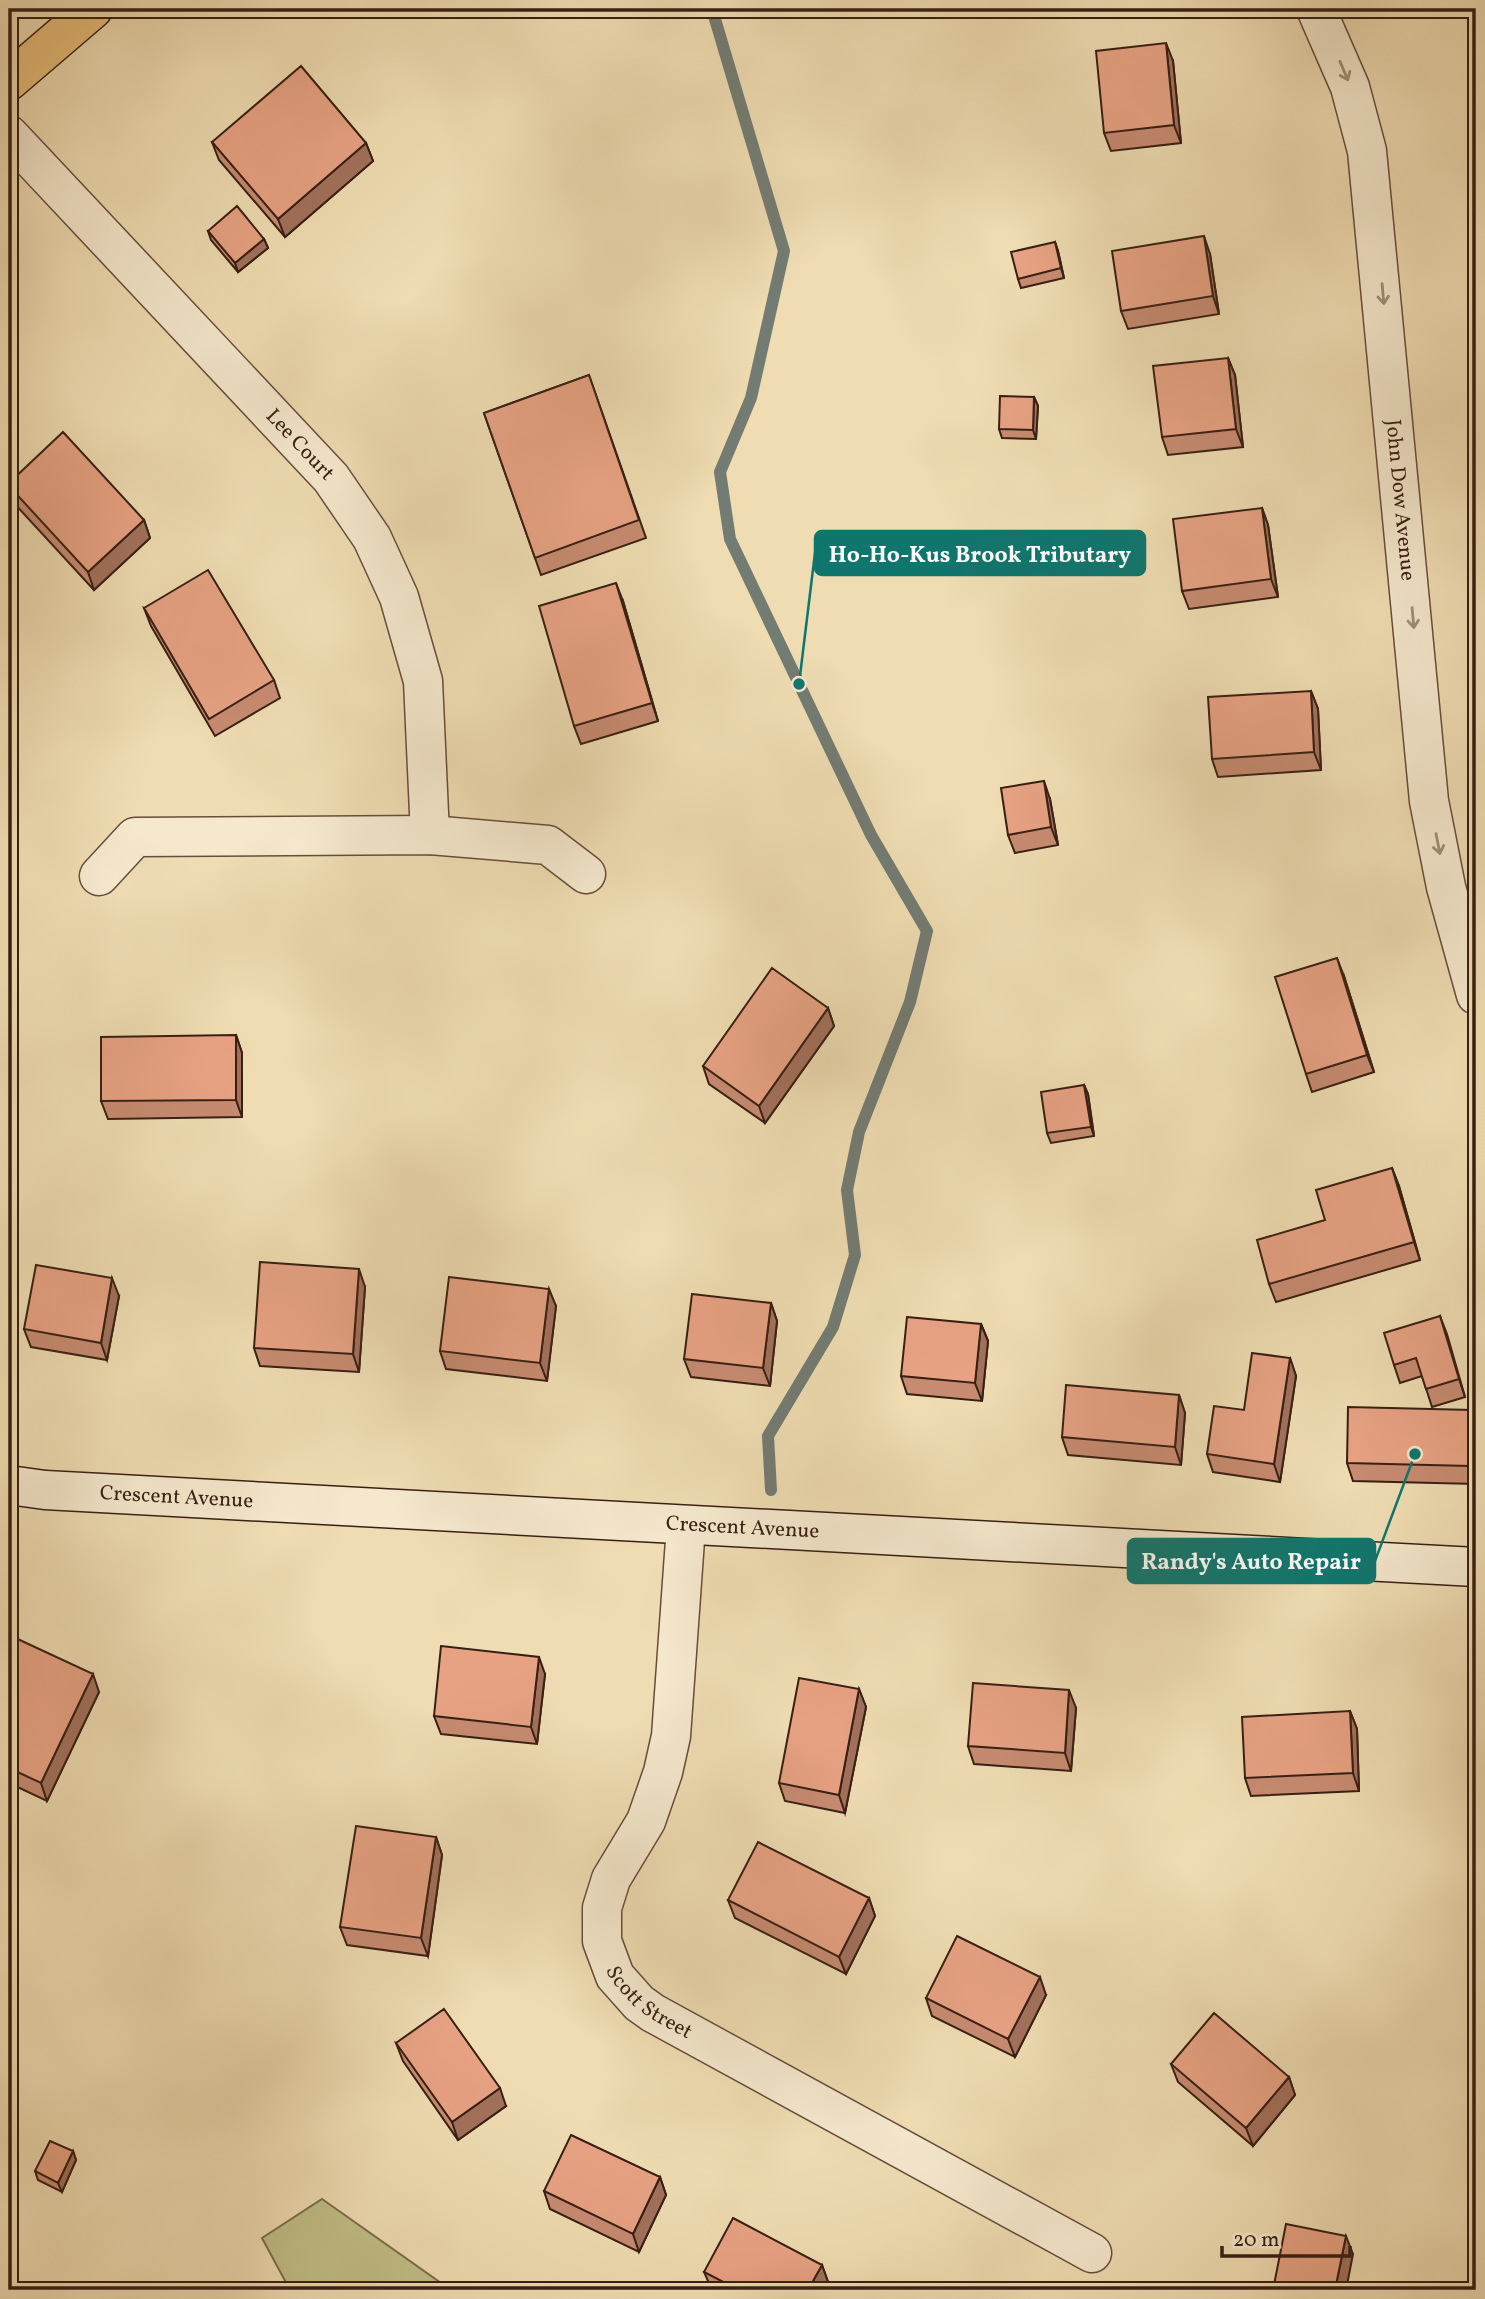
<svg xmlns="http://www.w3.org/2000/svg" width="1485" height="2299" viewBox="0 0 1485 2299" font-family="Vollkorn,serif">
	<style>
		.green { fill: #c1be87; stroke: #7c6e4d; stroke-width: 2 }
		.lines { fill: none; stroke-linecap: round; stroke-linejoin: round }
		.stream { stroke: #737c73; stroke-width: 12 }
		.street-casing { stroke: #664e3b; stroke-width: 41 }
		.secondary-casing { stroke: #381f13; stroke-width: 41 }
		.primary-casing { stroke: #381f13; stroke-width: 41 }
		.street { stroke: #f5e8cd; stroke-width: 38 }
		.secondary { stroke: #f5e8cd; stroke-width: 38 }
		.primary { stroke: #e8be79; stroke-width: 38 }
		.wall { fill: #c78b71; stroke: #381f13; stroke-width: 2 }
		.shaded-wall { fill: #a2715c; stroke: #381f13; stroke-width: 2 }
		.building { fill: #e7a283; stroke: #381f13; stroke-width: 2 }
		.oneway { stroke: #a08e79 }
		.labels { text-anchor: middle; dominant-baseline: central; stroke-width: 7; stroke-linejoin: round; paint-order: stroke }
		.street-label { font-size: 21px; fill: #381f13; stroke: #f5e8cd }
		.leader { fill: none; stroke: #0f766e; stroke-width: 2.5 }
		.callout-dot { fill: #0f766e; stroke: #f5e8cd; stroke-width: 2.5 }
		.callout { fill: #0f766e; stroke: #0f766e; stroke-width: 2.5 }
		.callout-label { font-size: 23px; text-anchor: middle; font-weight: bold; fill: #fff }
	</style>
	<rect width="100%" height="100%" fill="#efdcb2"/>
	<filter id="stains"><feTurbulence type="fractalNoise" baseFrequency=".00286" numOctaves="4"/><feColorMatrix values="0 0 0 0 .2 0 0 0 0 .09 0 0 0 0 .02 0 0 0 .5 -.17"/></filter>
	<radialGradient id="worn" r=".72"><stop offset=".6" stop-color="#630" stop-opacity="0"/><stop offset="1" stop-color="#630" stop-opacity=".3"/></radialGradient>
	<path class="green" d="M322 2199 451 2290H290L262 2238Z"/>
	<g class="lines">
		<path class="stream" d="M712 9 784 251 751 398 720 472 730 539 871 835 927 931 910 1002 859 1132 847 1190 855 1255 833 1327 768 1436 771 1490"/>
		<defs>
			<g id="street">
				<path id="s1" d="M1316 9 1350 87 1367 151 1429 801 1446 887 1476 995"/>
				<path id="s2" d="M9 135 331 478 372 538 399 597 423 681 430 835"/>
				<path d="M99 876 135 837 430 835 548 845 586 874"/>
				<path id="s3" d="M686 1526 671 1736 663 1772 646 1821 611 1879 602 1908V1941L615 1976 639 2003 653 2013 1092 2253"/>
			</g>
			<g id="secondary">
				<path id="s4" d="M9 1485 45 1490 1476 1567"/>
			</g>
			<path id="primary" d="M9 81 93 9"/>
		</defs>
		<use href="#street" class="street-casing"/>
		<use href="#secondary" class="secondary-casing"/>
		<use href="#primary" class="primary-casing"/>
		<use href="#street" class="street"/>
		<use href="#secondary" class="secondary"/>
		<use href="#primary" class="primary"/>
	</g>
	<path class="wall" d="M1173 61 1181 143 1111 151 1104 133Z
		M212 142 366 143 373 161 285 237 219 160Z
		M208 231 264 239 268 248 238 272 211 240Z
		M1055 242 1058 251 1064 278 1021 288 1018 279Z
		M1210 254 1219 314 1128 329 1121 311Z
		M1228 358 1235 375 1243 447 1168 455 1162 437Z
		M589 375 646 538 541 575 484 413Z
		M1034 397 1038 406 1036 439 1002 438 999 429Z
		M9 483 144 520 150 538 94 590 13 502 9 489Z
		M1262 508 1268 525 1278 597 1189 609 1182 591Z
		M623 601 658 721 581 744 574 726Z
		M144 608 274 680 280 698 215 736 151 626Z
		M1311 691 1318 709 1321 770 1218 777 1212 759Z
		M1050 799 1058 845 1015 853 1008 835Z
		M1344 976 1374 1072 1312 1092 1306 1074Z
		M828 1008 834 1026 765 1123 709 1084 703 1066Z
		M236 1035 242 1053V1117L108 1119 101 1101Z
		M1084 1085 1088 1094 1094 1136 1051 1143 1047 1133Z
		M1392 1168 1399 1186 1420 1260 1276 1302 1269 1284 1325 1220Z
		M365 1287 359 1372 260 1366 254 1348Z
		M119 1296 107 1360 31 1347 24 1329Z
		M771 1303 777 1321 770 1386 691 1377 684 1359Z
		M556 1306 547 1381 446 1369 440 1351Z
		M1440 1316 1465 1397 1432 1407 1422 1376 1400 1383 1394 1365Z
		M981 1324 988 1341 982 1401 907 1394 901 1376Z
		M1290 1358 1296 1376 1280 1482 1213 1472 1207 1454Z
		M1179 1395 1185 1413 1181 1465 1068 1455 1062 1437Z
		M1476 1422V1484L1353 1481 1347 1463Z
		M9 1635 99 1692 47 1801 9 1783Z
		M545 1674 537 1744 441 1734 434 1716Z
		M859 1689 866 1707 845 1813 785 1801 779 1783Z
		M1476 1693V1776H1474L1468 1758Z
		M1076 1708 1071 1771 974 1764 968 1746Z
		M1350 1711 1357 1729 1359 1791 1251 1796 1245 1778Z
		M436 1837 442 1855 428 1956 347 1945 340 1927Z
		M869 1898 875 1916 846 1974 735 1918 728 1900Z
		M1046 1995 1015 2057 932 2016 926 1998Z
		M396 2043 506 2106 458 2140 403 2061Z
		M1171 2064 1289 2077 1295 2095 1253 2146 1178 2082Z
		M73 2151 76 2160 62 2192 38 2180 35 2171Z
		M660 2177 666 2195 639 2252 550 2209 544 2191Z
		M822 2265 828 2282 824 2290H712L704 2272Z"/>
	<path class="shaded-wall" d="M1077 9H1086L1078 14Z
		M1166 43 1173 61 1181 143 1174 125Z
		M366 143 373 161 285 237 278 219Z
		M1204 236 1210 254 1219 314 1213 296Z
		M264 239 268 248 238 272 235 263Z
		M1055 242 1058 251 1064 278 1061 268Z
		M1228 358 1235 375 1243 447 1236 429Z
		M1034 397 1038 406 1036 439 1033 430Z
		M1262 508 1268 525 1278 597 1271 579Z
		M144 520 150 538 94 590 88 572Z
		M616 583 623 601 658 721 652 703Z
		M1311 691 1318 709 1321 770 1314 752Z
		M1044 781 1050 799 1058 845 1051 827Z
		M1337 958 1344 976 1374 1072 1367 1055Z
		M828 1008 834 1026 765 1123 759 1106Z
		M236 1035 242 1053V1117L236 1100Z
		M1084 1085 1088 1094 1094 1136 1091 1127Z
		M1392 1168 1399 1186 1420 1260 1414 1242Z
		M359 1269 365 1287 359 1372 353 1354Z
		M112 1278 119 1296 107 1360 101 1343Z
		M549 1289 556 1306 547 1381 540 1363Z
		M771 1303 777 1321 770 1386 763 1368Z
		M1440 1316 1447 1334 1465 1397 1459 1379Z
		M981 1324 988 1341 982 1401 975 1383Z
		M1290 1358 1296 1376 1280 1482 1274 1464Z
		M1179 1395 1185 1413 1181 1465 1175 1447Z
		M1472 1410 1476 1422V1484L1470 1466Z
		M539 1657 545 1674 537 1744 531 1727Z
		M93 1674 99 1692 47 1801 41 1783Z
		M859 1689 866 1707 845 1813 839 1795Z
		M1069 1690 1076 1708 1071 1771 1065 1753Z
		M1350 1711 1357 1729 1359 1791 1353 1773Z
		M436 1837 442 1855 428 1956 421 1938Z
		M869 1898 875 1916 846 1974 839 1957Z
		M1040 1977 1046 1995 1015 2057 1008 2039Z
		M1289 2077 1295 2095 1253 2146 1246 2128Z
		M500 2088 506 2106 458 2140 452 2122Z
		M73 2151 76 2160 62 2192 58 2183Z
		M660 2177 666 2195 639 2252 633 2234Z
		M1346 2236 1353 2254 1346 2290H1335Z
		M822 2265 828 2282 824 2290H808Z"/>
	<path class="building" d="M1166 43 1174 125 1104 133 1096 51Z
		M301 66 366 143 278 219 212 142Z
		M237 206 264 239 235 263 208 231Z
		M1204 236 1213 296 1121 311 1112 251Z
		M1055 242 1061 268 1018 279 1011 252Z
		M1228 358 1236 429 1162 437 1153 366Z
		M589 375 639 520 535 558 484 413Z
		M1000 396 1034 397 1033 430 999 429Z
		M63 432 144 520 88 572 9 486V483Z
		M1262 508 1271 579 1182 591 1173 519Z
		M208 570 274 680 209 719 144 608Z
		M616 583 652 703 574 726 539 606Z
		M1311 691 1314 752 1212 759 1208 697Z
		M1044 781 1051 827 1008 835 1001 788Z
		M1337 958 1367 1055 1306 1074 1275 977Z
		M772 968 828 1008 759 1106 703 1066Z
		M236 1035V1100L101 1101V1037Z
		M1084 1085 1091 1127 1047 1133 1041 1092Z
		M1392 1168 1414 1242 1269 1284 1257 1240 1325 1220 1316 1190Z
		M260 1262 359 1269 353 1354 254 1348Z
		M36 1265 112 1278 101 1343 24 1329Z
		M449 1277 549 1289 540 1363 440 1351Z
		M692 1294 771 1303 763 1368 684 1359Z
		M1440 1316 1459 1379 1426 1389 1416 1358 1394 1365 1384 1333Z
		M907 1317 981 1324 975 1383 901 1376Z
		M1252 1353 1290 1358 1274 1464 1207 1454 1214 1406 1244 1410Z
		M1066 1385 1179 1395 1175 1447 1062 1437Z
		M1348 1407 1472 1410 1470 1466 1347 1463Z
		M9 1635 93 1674 41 1783 9 1768Z
		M441 1646 539 1657 531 1727 434 1716Z
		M799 1678 859 1689 839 1795 779 1783Z
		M973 1683 1069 1690 1065 1753 968 1746Z
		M1476 1693V1759L1468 1758Z
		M1350 1711 1353 1773 1245 1778 1242 1717Z
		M356 1826 436 1837 421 1938 340 1927Z
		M758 1842 869 1898 839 1957 728 1900Z
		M957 1936 1040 1977 1008 2039 926 1998Z
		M444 2009 500 2088 452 2122 396 2043Z
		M1214 2013 1289 2077 1246 2128 1171 2064Z
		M571 2135 660 2177 633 2234 544 2191Z
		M50 2141 73 2151 58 2183 35 2171Z
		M733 2218 822 2265 808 2290H739L704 2272Z
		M1286 2224 1346 2236 1335 2290H1273Z"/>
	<defs><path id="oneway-shaft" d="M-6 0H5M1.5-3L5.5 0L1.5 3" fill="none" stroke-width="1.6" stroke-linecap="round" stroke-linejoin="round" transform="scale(1.75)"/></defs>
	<g class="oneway">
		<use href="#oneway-shaft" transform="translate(1344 71) rotate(67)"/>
		<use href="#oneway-shaft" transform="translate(1383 294) rotate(85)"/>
		<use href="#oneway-shaft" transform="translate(1413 618) rotate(85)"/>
		<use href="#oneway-shaft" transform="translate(1438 844) rotate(79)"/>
	</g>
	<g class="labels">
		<g class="street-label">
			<text stroke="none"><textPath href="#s2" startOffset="425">Lee Court</textPath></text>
			<text stroke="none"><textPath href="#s1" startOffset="502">John Dow Avenue</textPath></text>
			<text stroke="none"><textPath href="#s4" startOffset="168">Crescent Avenue</textPath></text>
			<text stroke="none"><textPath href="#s4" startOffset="735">Crescent Avenue</textPath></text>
			<text stroke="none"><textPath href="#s3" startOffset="511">Scott Street</textPath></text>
		</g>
	</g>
	<path class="leader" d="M799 684L815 553M1415 1454L1375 1561"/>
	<g class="callout-dot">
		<circle cx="799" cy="684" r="7"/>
		<circle cx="1415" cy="1454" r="7"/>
	</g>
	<g class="callout">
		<rect x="815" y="531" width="330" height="44" rx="7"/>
		<rect x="1128" y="1539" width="247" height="44" rx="7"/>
	</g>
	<g class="callout-label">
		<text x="980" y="562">Ho-Ho-Kus Brook Tributary</text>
		<text x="1251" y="1569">Randy's Auto Repair</text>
	</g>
	<rect width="1485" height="2299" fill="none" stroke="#efdcb2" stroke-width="35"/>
	<rect x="10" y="10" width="1464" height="2278" fill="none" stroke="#381f13" stroke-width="3.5"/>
	<rect x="18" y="18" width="1450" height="2264" fill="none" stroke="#381f13" stroke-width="2"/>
	<path d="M1222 2246v10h128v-10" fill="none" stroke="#381f13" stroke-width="3.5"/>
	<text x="1233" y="2246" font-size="21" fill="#381f13" stroke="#f5e8cd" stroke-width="5" paint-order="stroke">20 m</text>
	<rect width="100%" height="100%" filter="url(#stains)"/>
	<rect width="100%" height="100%" fill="url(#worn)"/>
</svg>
